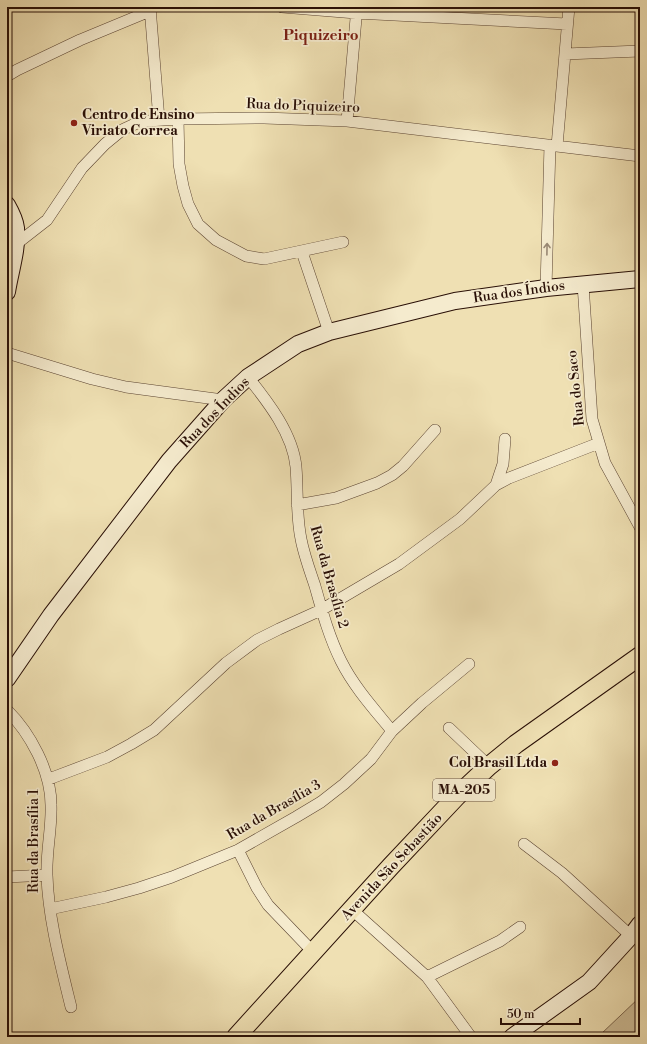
<svg xmlns="http://www.w3.org/2000/svg" width="647" height="1044" viewBox="0 0 647 1044" font-family="'Libre Bodoni',serif">
	<style>
		.green { fill: #cdbc96; stroke: #7b664e }
		.lines { fill: none; stroke-linecap: round; stroke-linejoin: round }
		.street-casing { stroke: #5a4331; stroke-width: 12 }
		.secondary-casing { stroke: #290f06; stroke-width: 18 }
		.primary-casing { stroke: #290f06; stroke-width: 20 }
		.street { stroke: #f5ebce; stroke-width: 11 }
		.secondary { stroke: #f5ebce; stroke-width: 16 }
		.primary { stroke: #efe0b3; stroke-width: 18 }
		.oneway { stroke: #998874 }
		.poi-dot { fill: #8f2418; stroke: #f5ebce; stroke-width: 1.5 }
		.labels { text-anchor: middle; dominant-baseline: central; stroke-width: 3.5; stroke-linejoin: round; paint-order: stroke }
		.shield { fill: #f5ebce; stroke: #665142; stroke-width: 1 }
		.shield-label { font-size: 13px; font-weight: bold; fill: #290f06 }
		.street-label { font-size: 14px; fill: #290f06; stroke: #f5ebce }
		.poi-label { font-size: 14px; font-weight: bold; fill: #290f06; stroke: #f5ebce; text-anchor: start }
		.neighbourhood-label { font-size: 15px; font-weight: bold; fill: #7a1f14; stroke: #f5ebce }
	</style>
	<rect width="100%" height="100%" fill="#efe0b3"/>
	<filter id="stains"><feTurbulence type="fractalNoise" baseFrequency=".005" numOctaves="4"/><feColorMatrix values="0 0 0 0 .2 0 0 0 0 .09 0 0 0 0 .02 0 0 0 .5 -.17"/></filter>
	<radialGradient id="worn" r=".72"><stop offset=".6" stop-color="#630" stop-opacity="0"/><stop offset="1" stop-color="#630" stop-opacity=".3"/></radialGradient>
	<path class="green" d="M640 997V1037H600L601 1034Z"/>
	<g class="lines">
		<defs>
			<path id="street" d="M150 7 159 120
				M282 7 356 13 567 24
				M565 54 640 51
				M7 76 17 70 80 40 150 11
				M178 119 179 164 183 186 188 204 198 224 216 240 246 256 264 259 343 242
				M347 121 357 7
				M557 146 569 7
				M15 245 47 220 82 168 105 144 122 130 137 123 148 121 178 119 264 118 347 121 640 156
				M302 252 329 332
				M583 284 592 419 605 463 640 527
				M546 288 550 145
				M7 353 92 379 126 387 223 400
				M248 377C268 402 293 434 296 467 298 491 296 515 301 539 304 555 310 571 315 586 322 611 329 637 341 661 354 687 374 709 392 731
				M496 485 503 464 505 439
				M297 505 336 498 377 483 392 475 403 466 435 430
				M7 710C30 733 51 771 51 805 52 828 46 851 47 875 48 917 61 966 71 1007
				M449 728 489 766
				M49 779 107 757 131 744 154 730 226 663 257 640 279 629 321 610 399 564 460 519 496 485 509 478 599 443
				M524 844 562 873 631 936
				M238 850 257 888 268 905 314 953
				M7 877 47 875
				M50 909 106 897 139 888 172 877 238 850 296 817 321 802 344 784 371 759 392 731 422 703 469 664
				M358 915 427 977 471 1037
				M427 977 500 941 520 927"/>
			<path id="secondary" d="M7 205C11 212 15 219 16 228 18 249 10 272 7 292
				M7 679 51 615 169 461 223 400 248 377 298 344 329 332 455 301 546 288 640 279
				M512 1037 589 982 631 936 640 924"/>
			<path id="primary" d="M236 1037 391 866 457 796 489 766 516 744 640 656"/>
		</defs>
		<use href="#street" class="street-casing"/>
		<use href="#secondary" class="secondary-casing"/>
		<use href="#primary" class="primary-casing"/>
		<use href="#street" class="street"/>
		<use href="#secondary" class="secondary"/>
		<use href="#primary" class="primary"/>
	</g>
	<defs><path id="oneway-shaft" d="M-6 0H5M1.5-3L5.5 0L1.5 3" fill="none" stroke-width="1.6" stroke-linecap="round" stroke-linejoin="round"/></defs>
	<use class="oneway" href="#oneway-shaft" transform="translate(547 249) rotate(-89)"/>
	<g class="poi-dot">
		<circle cx="74" cy="123" r="4"/>
		<circle cx="555" cy="763" r="4"/>
	</g>
	<g class="labels">
		<rect class="shield" x="433" y="779" width="62" height="22" rx="3"/>
		<g class="shield-label">
			<text x="464" y="790">MA-205</text>
		</g>
		<g class="street-label">
			<text transform="translate(303 106) rotate(2)">Rua do Piquizeiro</text>
			<text transform="translate(519 292) rotate(-8)">Rua dos Índios</text>
			<text transform="translate(576 388) rotate(-96)">Rua do Saco</text>
			<text transform="translate(215 413) rotate(-46)">Rua dos Índios</text>
			<text transform="translate(329 577) rotate(74)">Rua da Brasília 2</text>
			<text transform="translate(274 810) rotate(-30)">Rua da Brasília 3</text>
			<text transform="translate(34 841) rotate(-90)">Rua da Brasília 1</text>
			<text transform="translate(392 867) rotate(-47)">Avenida São Sebastião</text>
		</g>
		<g class="poi-label">
			<text x="82" y="115">Centro de Ensino<tspan x="82" dy="16">Viriato Correa</tspan></text>
			<text x="547" y="763" text-anchor="end">Col Brasil Ltda</text>
		</g>
		<g class="neighbourhood-label">
			<text x="321" y="35">Piquizeiro</text>
		</g>
	</g>
	<rect width="647" height="1044" fill="none" stroke="#efe0b3" stroke-width="24"/>
	<rect x="8" y="8" width="631" height="1028" fill="none" stroke="#290f06" stroke-width="2"/>
	<rect x="12" y="12" width="623" height="1020" fill="none" stroke="#290f06"/>
	<path d="M501 1018v6h79v-6" fill="none" stroke="#290f06" stroke-width="2"/>
	<text x="507" y="1018" font-size="12" fill="#290f06" stroke="#f5ebce" stroke-width="3" paint-order="stroke">50 m</text>
	<rect width="100%" height="100%" filter="url(#stains)"/>
	<rect width="100%" height="100%" fill="url(#worn)"/>
</svg>
